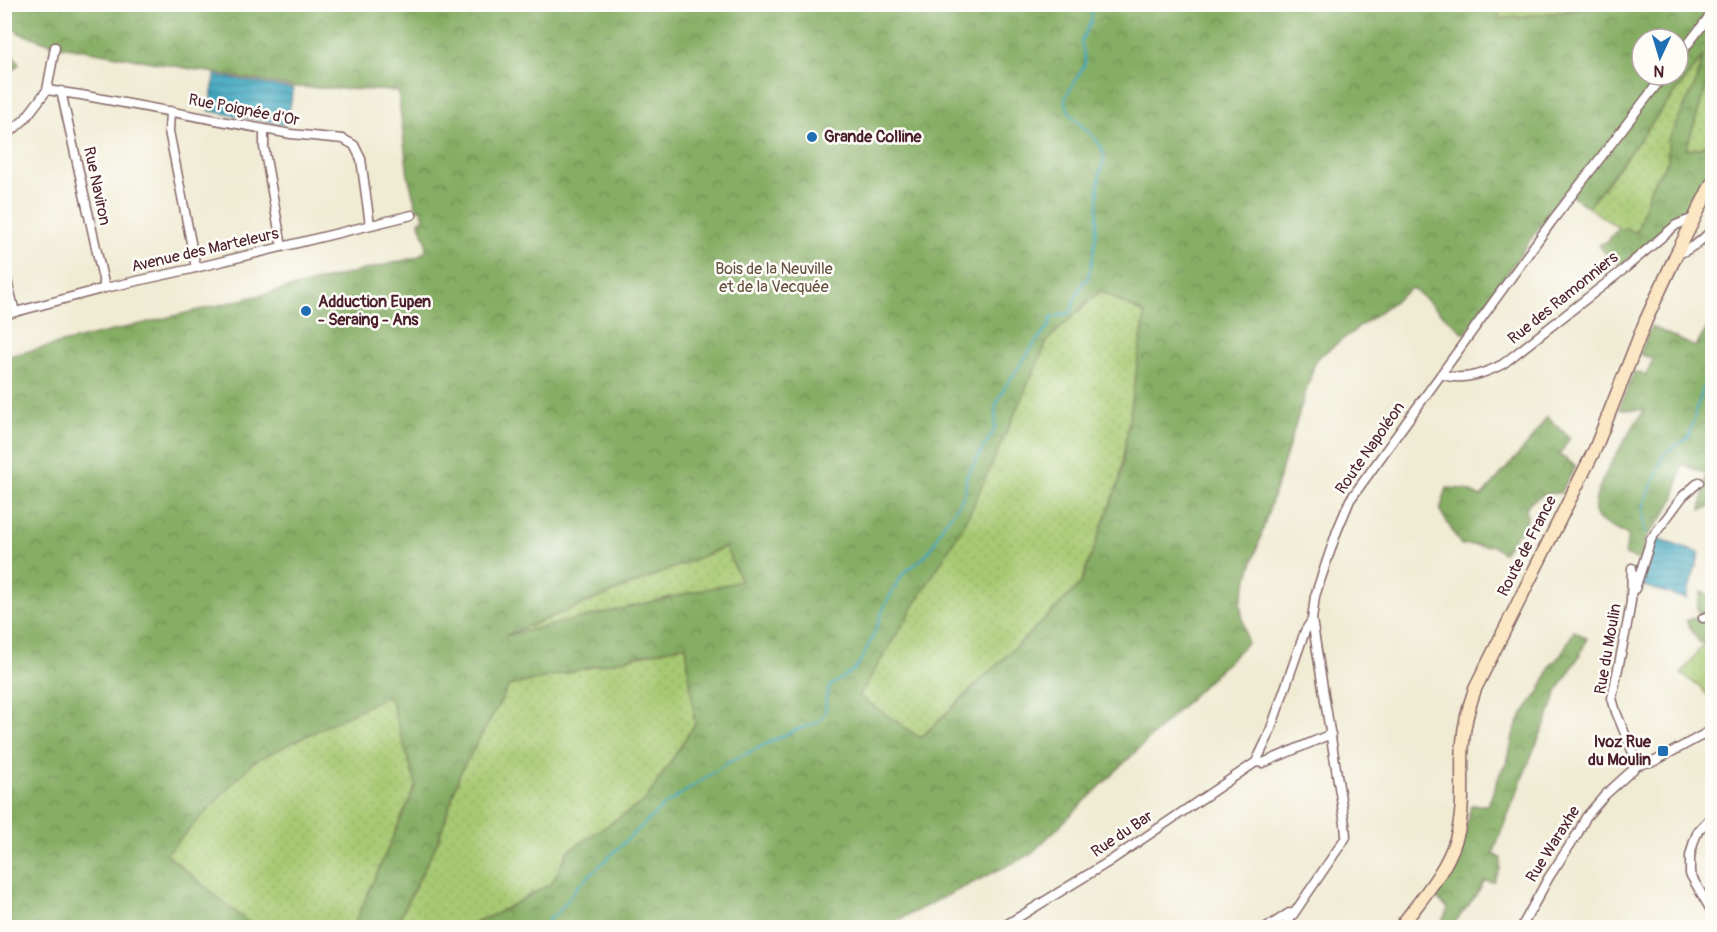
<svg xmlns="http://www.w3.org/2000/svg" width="1717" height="932" viewBox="0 0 1717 932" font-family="Pangolin,sans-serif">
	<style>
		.grass { fill: url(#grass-dots); stroke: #78744e; stroke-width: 1.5 }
		.forest { fill: url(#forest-crowns); stroke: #686648; stroke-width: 1.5; fill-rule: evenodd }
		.water { fill: url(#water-rules); stroke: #466476; stroke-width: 1.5 }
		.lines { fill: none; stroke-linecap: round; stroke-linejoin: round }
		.stream { stroke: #41a8c1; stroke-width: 2 }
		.street-casing { stroke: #846666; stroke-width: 11 }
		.secondary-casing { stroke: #846666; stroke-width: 15 }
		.street { stroke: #fff; stroke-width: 8 }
		.secondary { stroke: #fce6c4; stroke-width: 12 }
		.poi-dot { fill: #1f6fb2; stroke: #fdfcf7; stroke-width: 2 }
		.labels { text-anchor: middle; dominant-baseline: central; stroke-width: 5; stroke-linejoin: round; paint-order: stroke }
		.street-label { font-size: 16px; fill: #4a1f2b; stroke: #fdfcf7 }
		.poi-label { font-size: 16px; font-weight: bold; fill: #4a1f2b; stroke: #fdfcf7; text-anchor: start }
		.park-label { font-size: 16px; fill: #665240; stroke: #fdfcf7 }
	</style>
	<defs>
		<pattern id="grass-dots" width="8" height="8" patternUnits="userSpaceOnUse" patternTransform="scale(1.5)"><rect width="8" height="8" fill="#a7c972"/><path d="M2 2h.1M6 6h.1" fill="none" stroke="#91ac63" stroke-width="1.8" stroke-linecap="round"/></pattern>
		<pattern id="forest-crowns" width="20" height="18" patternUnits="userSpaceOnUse" patternTransform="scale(1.5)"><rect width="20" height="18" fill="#85ad64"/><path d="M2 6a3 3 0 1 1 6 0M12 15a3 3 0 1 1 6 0" fill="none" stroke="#6f8c53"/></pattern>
		<pattern id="water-rules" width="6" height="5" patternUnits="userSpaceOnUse" patternTransform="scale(1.5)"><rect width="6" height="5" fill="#41a8c1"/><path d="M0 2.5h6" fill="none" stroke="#38889d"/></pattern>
	</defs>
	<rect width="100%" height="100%" fill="#fdfcf7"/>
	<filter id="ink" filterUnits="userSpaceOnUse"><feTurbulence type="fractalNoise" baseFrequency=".0167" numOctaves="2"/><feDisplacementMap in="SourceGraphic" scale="12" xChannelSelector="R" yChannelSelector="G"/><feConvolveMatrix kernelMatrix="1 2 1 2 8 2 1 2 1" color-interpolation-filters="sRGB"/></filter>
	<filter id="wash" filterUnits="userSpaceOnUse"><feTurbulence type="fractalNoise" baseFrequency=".008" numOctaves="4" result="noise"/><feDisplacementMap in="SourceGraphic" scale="24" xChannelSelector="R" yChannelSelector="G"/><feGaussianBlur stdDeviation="1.35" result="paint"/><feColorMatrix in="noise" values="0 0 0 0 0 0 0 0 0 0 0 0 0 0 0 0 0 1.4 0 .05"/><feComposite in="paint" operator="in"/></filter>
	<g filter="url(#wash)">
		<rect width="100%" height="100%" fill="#f0ebd3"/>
		<path class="grass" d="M1497 5H1621L1499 19Z
			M1705 54 1694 87 1669 140 1668 161 1651 186 1636 234 1626 228 1620 229 1588 207Z
			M1712 69V140C1704 146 1696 151 1686 149Z
			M1100 291 1145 314 1120 479 1080 585 920 738 859 696 966 521 1048 340Z
			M726 547 741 581 499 638Z
			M1704 643 1712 645V672L1707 678 1712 684V700L1701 688 1681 674Z
			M686 645 695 724 645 801 568 851 552 883 496 914 461 927 395 928 439 839 460 773 509 686Z
			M390 694 416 785 353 927H253L166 854 253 762Z"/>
		<path class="forest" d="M1453 4H1497L1500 19 1621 5H1712V69L1686 149C1696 152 1704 146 1712 140V175L1696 202 1621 266 1604 252 1599 245 1608 241 1614 233 1620 229 1626 228 1637 233 1651 186 1668 161V140L1694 87 1703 56 1588 207 1564 191 1465 334 1412 288 1316 359 1240 603 1247 643 1031 854 884 927H461L496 914 552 883 568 851 645 801 695 724 686 645 509 686 460 773 439 839 395 927H353L416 785 389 695 253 762 166 854 253 927H5L4 357 418 257 426 250V241L419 221 424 219 422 209H417L408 176 398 91 294 87 55 45 19 33 5 19V5ZM1642 39H1678V75H1642ZM1100 291 1145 314 1120 479 1080 585 921 738 859 696 966 521 1048 340ZM725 547 741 581 504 636Z
			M6 43 19 64 5 77 4 44Z
			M1712 321V421L1710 442 1712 441V506L1701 510 1706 474 1682 464 1675 497 1662 518 1647 536 1640 560 1625 555 1628 535C1618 530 1601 525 1596 515 1586 495 1632 429 1644 410L1619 409 1634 372 1646 375 1653 359 1640 354 1651 326 1695 347Z
			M1547 417 1570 438 1559 455 1576 466 1560 493 1544 494 1530 502 1526 508 1527 519 1524 528 1517 534 1503 553 1491 545C1481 548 1473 543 1461 545L1440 511 1447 488 1465 489 1481 497 1526 446Z
			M1701 592 1712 596V645L1699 642 1686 621 1699 616 1697 607Z
			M1574 631 1587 638 1580 655 1558 690 1548 718 1534 749 1496 845 1494 854 1501 858 1500 869 1494 882 1484 881 1478 893 1451 927H1439L1448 909 1434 896C1457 864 1464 843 1471 805H1488L1501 771 1507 763 1514 732 1522 715 1539 692 1551 665 1560 656Z"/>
		<path class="water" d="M215 75 293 89 287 125 209 111Z
			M1654 538 1700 553 1686 599 1641 585Z"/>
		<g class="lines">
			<path class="stream" d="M1645 532 1643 507 1665 453 1688 438 1707 375 1712 371
				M542 928 552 916 559 912 576 888 662 807 727 763 793 731 819 722 825 713 826 697 830 686 854 670 860 662 874 634 884 607 900 578 907 570 922 559 932 547 943 525 960 503 965 492 966 477 995 429 996 405 1005 387 1035 343 1050 325 1051 318 1071 312 1073 309V302L1084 281 1087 280C1098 246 1097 214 1099 180 1100 165 1109 160 1100 145 1088 126 1068 122 1065 98L1085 64V60L1081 41 1091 22 1092 11 1090 4"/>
		</g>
	</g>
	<g filter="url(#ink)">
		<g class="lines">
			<defs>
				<path id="street" d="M1678 57 1712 13
					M47 90 81 95 291 134 343 139 354 145 361 159 370 225
					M61 91 105 288
					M170 111 169 131 196 268
					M264 129V147L282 247
					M4 138 25 119 47 90 55 47
					M1676 255C1692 249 1701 241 1712 230
					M4 268 15 312
					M4 315 105 288 187 270 412 215
					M1441 374C1461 382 1484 374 1503 364L1623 270 1676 225 1694 218
					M1632 568 1631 601 1628 620 1612 698 1616 712 1638 765
					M1635 589 1651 539 1683 496 1699 482
					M1703 618 1712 615
					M1312 620 1305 631 1268 737 1256 762 1263 763 1331 734
					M1712 816 1698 831 1694 841 1690 856V874L1712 912
					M1001 928 1110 861 1256 762
					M1266 928 1289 913 1293 914
					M1284 928 1346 837 1345 824 1312 620 1315 596 1337 531 1350 500 1552 221 1664 75
					M1521 928 1549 877 1578 833 1586 817 1605 795 1638 765 1655 761 1712 730"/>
				<path id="secondary" d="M1400 928C1420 900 1446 872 1456 839 1466 807 1460 774 1463 742 1464 724 1469 706 1475 689L1595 449 1646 320 1676 255 1712 183"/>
			</defs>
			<use href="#street" class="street-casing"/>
			<use href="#secondary" class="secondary-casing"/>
			<use href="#street" class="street"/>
			<use href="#secondary" class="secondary"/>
		</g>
	</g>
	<g class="poi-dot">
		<circle cx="812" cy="137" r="6"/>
		<circle cx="306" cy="311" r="6"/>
		<rect x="1657" y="745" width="12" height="12" rx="3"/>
	</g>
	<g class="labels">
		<g class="street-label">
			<text transform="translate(244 110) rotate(11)">Rue Poignée d'Or</text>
			<text transform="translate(97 186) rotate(78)">Rue Naviron</text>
			<text transform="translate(205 250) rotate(-13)">Avenue des Marteleurs</text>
			<text transform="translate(1563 298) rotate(-39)">Rue des Ramonniers</text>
			<text transform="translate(1370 448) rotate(-55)">Route Napoléon</text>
			<text transform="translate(1527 546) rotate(-63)">Route de France</text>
			<text transform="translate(1608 649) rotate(-80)">Rue du Moulin</text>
			<text transform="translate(1122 834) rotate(-34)">Rue du Bar</text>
			<text transform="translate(1553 844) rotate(-58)">Rue Waraxhe</text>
		</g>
		<g class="poi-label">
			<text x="824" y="137">Grande Colline</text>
			<text x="318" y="302">Adduction Eupen<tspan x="318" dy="18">- Seraing - Ans</tspan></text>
			<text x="1651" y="742" text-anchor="end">Ivoz Rue<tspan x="1651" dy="18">du Moulin</tspan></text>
		</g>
		<g class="park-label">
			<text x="774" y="269">Bois de la Neuville<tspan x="774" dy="18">et de la Vecquée</tspan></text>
		</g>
	</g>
	<rect width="1717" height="932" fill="none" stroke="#fdfcf7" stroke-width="24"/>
	<g transform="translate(1660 57) rotate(184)"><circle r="28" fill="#fdfcf7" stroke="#b5a4a5" stroke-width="1.5"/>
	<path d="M0-4.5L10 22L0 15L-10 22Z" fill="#1f6fb2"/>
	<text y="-9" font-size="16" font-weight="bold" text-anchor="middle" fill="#4a1f2b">N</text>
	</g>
</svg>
